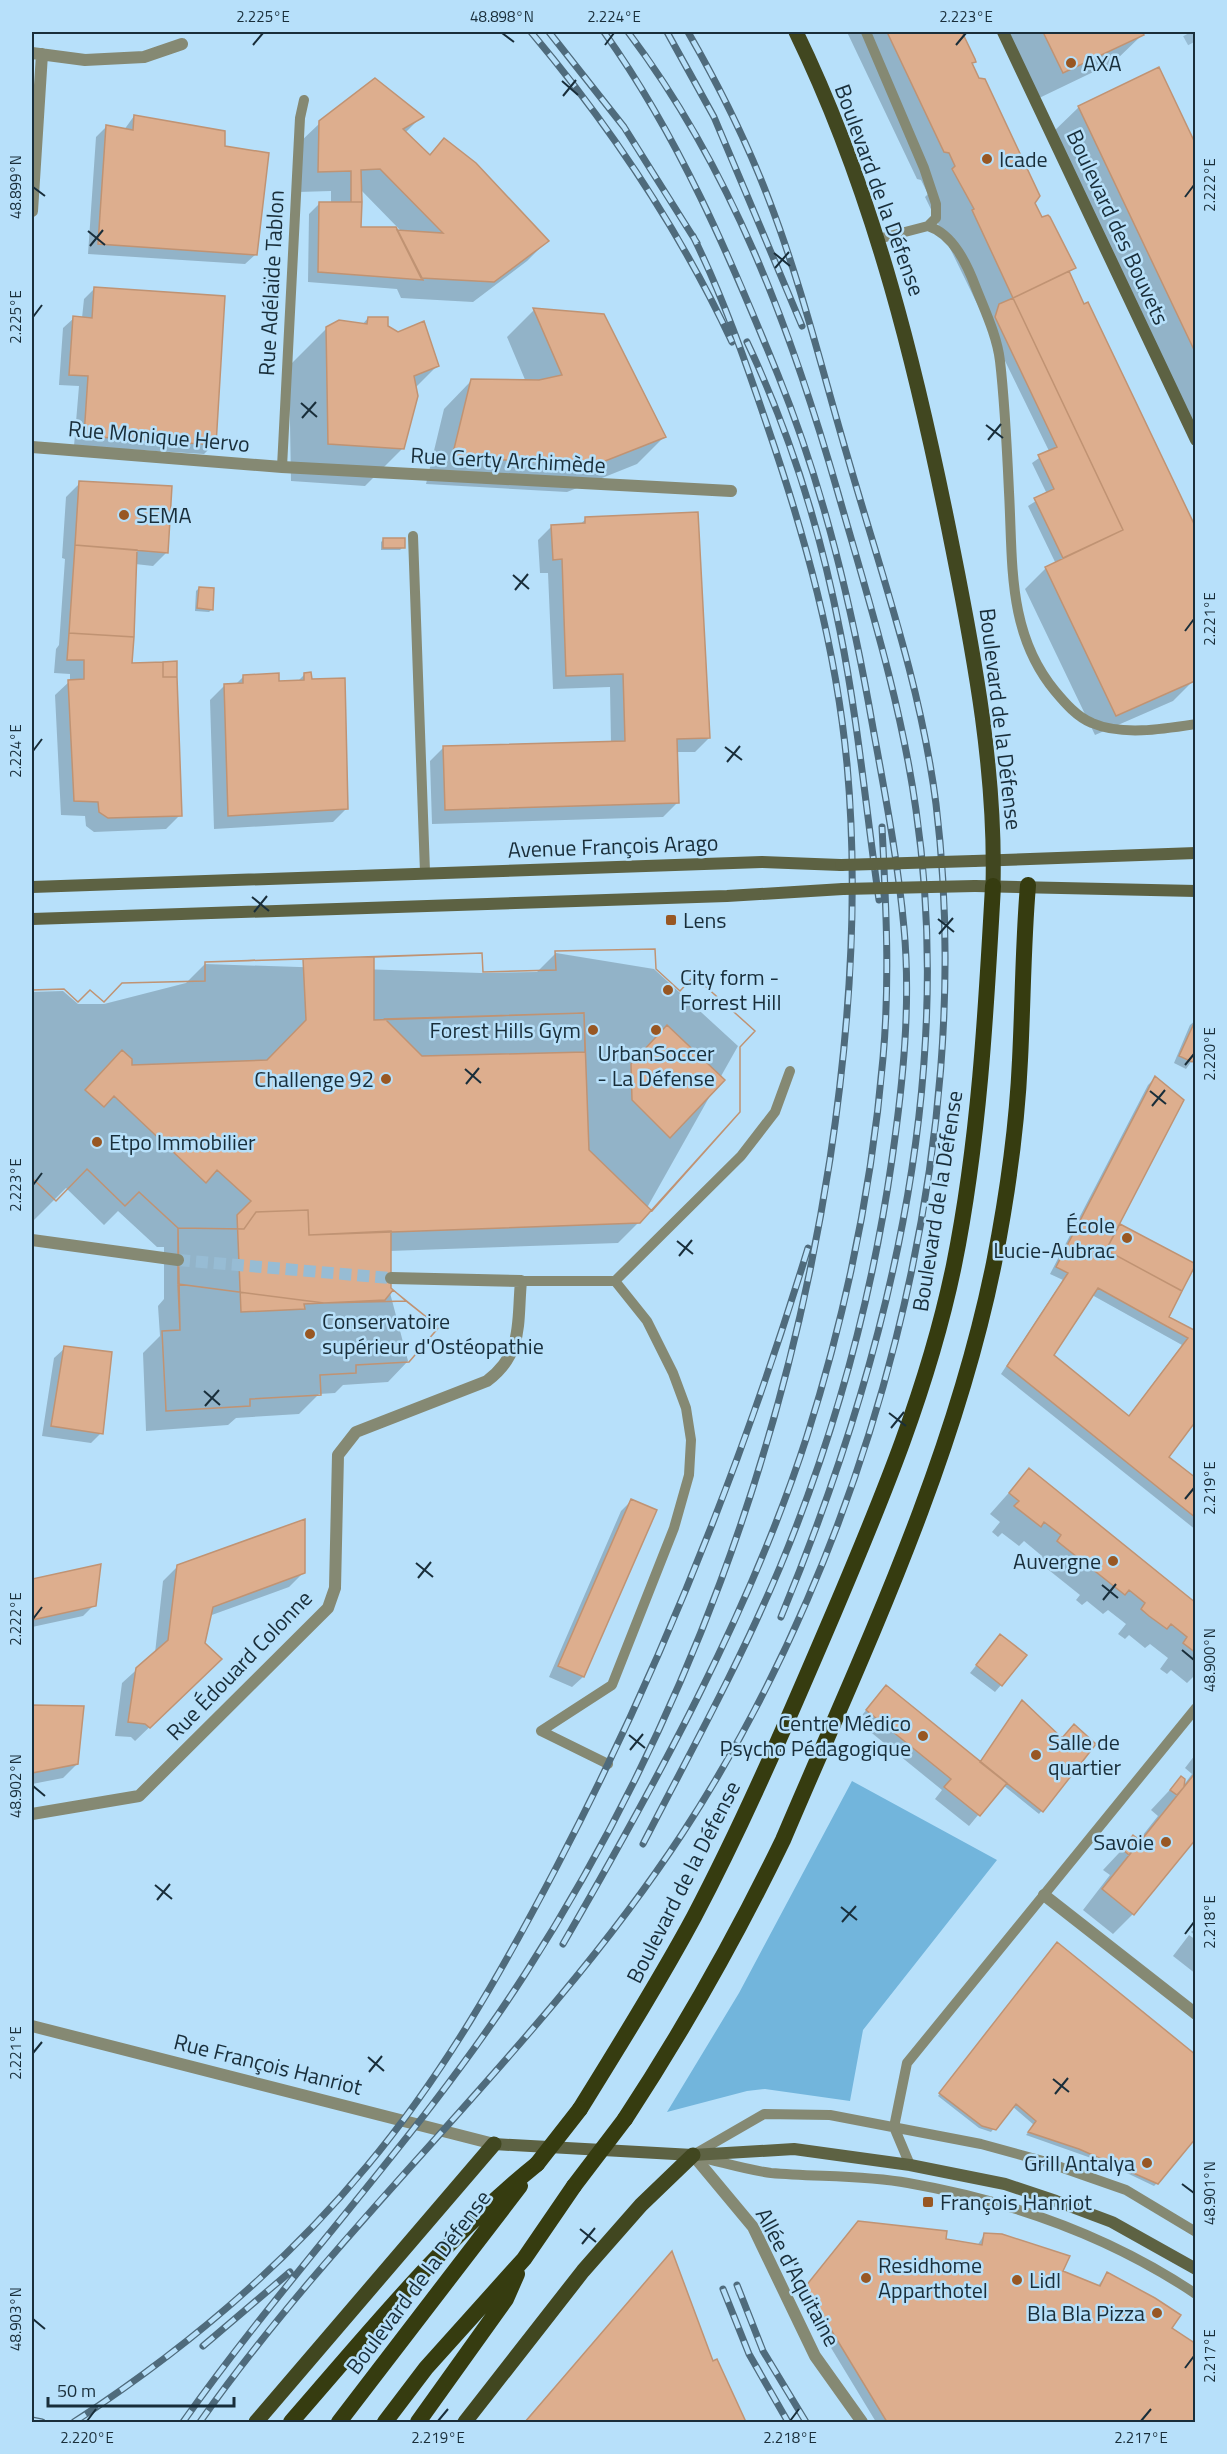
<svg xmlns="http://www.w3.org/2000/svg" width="1227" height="2454" viewBox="0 0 1227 2454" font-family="'Titillium Web',sans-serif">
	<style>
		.green { fill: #72b5dc }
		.shadow { fill: #0003; fill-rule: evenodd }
		.building { fill: #ddae8e; stroke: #c09373; stroke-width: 1.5; fill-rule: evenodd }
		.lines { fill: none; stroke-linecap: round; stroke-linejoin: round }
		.minor-tunnel { stroke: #97bcd4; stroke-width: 12; stroke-dasharray: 12 6; stroke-linecap: butt }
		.motorway-tunnel { stroke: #97bcd4; stroke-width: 18; stroke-dasharray: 18 9; stroke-linecap: butt }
		.service { stroke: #858973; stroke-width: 10 }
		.minor { stroke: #858973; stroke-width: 12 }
		.tertiary { stroke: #858973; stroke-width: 12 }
		.secondary { stroke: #5d6243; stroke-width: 12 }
		.primary { stroke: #414720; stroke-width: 15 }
		.trunk { stroke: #363c10; stroke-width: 16 }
		.rail-casing { stroke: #4f6b7c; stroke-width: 7 }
		.rail { stroke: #b7e0fa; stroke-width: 4.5; stroke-dasharray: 14; stroke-linecap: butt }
		.secondary-bridge { stroke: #5d6243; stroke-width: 12 }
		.trunk-bridge { stroke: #363c10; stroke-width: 16 }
		.ticks { fill: none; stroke: #192e3a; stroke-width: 2 }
		.poi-dot { fill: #985723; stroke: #b7e0fa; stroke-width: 2 }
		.labels { text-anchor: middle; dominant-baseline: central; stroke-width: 5; stroke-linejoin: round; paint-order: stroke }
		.poi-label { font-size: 22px; fill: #192e3a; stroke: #b7e0fa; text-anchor: start }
		.street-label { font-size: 22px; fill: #192e3a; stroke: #b7e0fa }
		.neatline { fill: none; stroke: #192e3a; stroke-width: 2 }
		.ticks-label { font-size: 15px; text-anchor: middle; fill: #192e3a }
	</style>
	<rect width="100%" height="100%" fill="#b7e0fa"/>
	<path class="green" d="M852 1781 997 1860 863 2030 850 2101 765 2089 747 2091 667 2112 739 1993Z"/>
	<path class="shadow" d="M847 32H961L974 59 971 65 1042 219 1074 268 1068 273 1196 532 1194 680 1173 701 1095 735 1025 589 1045 569 1056 564 1028 506 1047 494 1032 463 1049 451 925 197 928 194 921 180 917 179Z
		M1003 32H1140L1142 35 1114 62 1035 100Z
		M1079 107 1196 149V438L1051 134Z
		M134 116 223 147 256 254 245 264 88 254 96 137 106 127 124 130Z
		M421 117 405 133 428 156 444 140 547 241 527 261 473 302 401 298 397 289 308 282 309 214 319 204H331V191L298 192 299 143 320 123ZM360 189 402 232 360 228Z
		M94 289 214 444 204 454 74 446 79 386 59 385 63 328 74 318H82L84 299Z
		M534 310 664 437 637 464 567 492 426 484 444 409 471 381 526 382 507 337Z
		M368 318 437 366 415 388 403 448 365 486 291 481 289 366 327 328 362 325Z
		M80 483 167 552 153 566 135 564 131 664 180 815 166 829 94 832 86 826 85 816 61 815 55 695 70 681V674L54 673 56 649 59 645 65 559 62 558 66 497Z
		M586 519 709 738 695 752H676L677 803 663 817 432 824 430 761 444 747 611 743 610 687 553 689 548 573H540L538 540 552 526 579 525Z
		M384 539 403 547 400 550H381V542Z
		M199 588 212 609 209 612 195 611 196 591Z
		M305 674 347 808 333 822 214 829 210 700 224 686 235 685 243 677 278 683 297 682Z
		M556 953 654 969 738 1046 639 1222 618 1243 389 1251V1289L408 1361 388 1382 343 1385 335 1393 319 1394 299 1414 236 1418 228 1425 146 1431 143 1353 160 1336 158 1306 164 1299V1247H157L118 1211 104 1225 66 1188 34 1220 32 1217V992L63 991 78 1004H104L186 983 205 964 481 973 537 972Z
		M1196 1020V1055L1186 1069 1174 1063 1190 1025Z
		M1155 1078 1115 1231 1120 1226 1167 1317 1193 1331 1196 1327V1419L1167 1457 1196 1480V1530L1001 1374 1063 1280 1050 1274 1148 1085ZM1092 1295 1182 1345 1128 1417 1052 1355Z
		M65 1348 101 1433 91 1443 42 1436 54 1358Z
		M1029 1470 1196 1605V1674L1187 1683 1171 1670 1167 1674 1160 1669 1168 1658 1150 1644 1145 1648 1129 1635 1125 1639 1118 1634 1126 1624 1108 1610 1103 1614 1087 1601 1082 1605 1076 1600 1080 1595 1045 1567 1041 1571 1034 1566 1042 1556 1024 1541 1019 1546 1002 1533 998 1537 992 1532 1000 1522 990 1514Z
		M632 1500 655 1511 583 1677 572 1687 549 1677 621 1511Z
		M99 1566 94 1605 83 1616 32 1627V1581Z
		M177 1567 303 1573 289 1587 209 1616 203 1643 206 1673 135 1741 131 1737 115 1736 122 1683 155 1653 163 1581Z
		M994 1643 1001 1685 995 1692 970 1673Z
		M886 1687 980 1763 1062 1740 1094 1744 1039 1814 1003 1785 969 1826 935 1799 942 1790 857 1721Z
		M32 1707 42 1708 77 1764 63 1778 32 1784Z
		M1195 1755 1196 1836 1133 1914 1113 1934 1083 1910 1110 1875 1103 1870 1134 1837 1135 1845 1158 1816 1151 1810 1181 1778 1183 1786 1192 1774 1185 1768Z
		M1196 1928V1936L1191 1932Z
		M1189 1935 1196 1940V1974L1173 1956Z
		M1054 1947 1157 2183 1154 2186 1108 2164 1026 2135 1034 2125 1012 2106 991 2132 979 2128 938 2096Z
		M851 2230 977 2246 984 2235 1097 2287 1107 2274 1170 2328 1196 2346V2422H876L799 2295Z
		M672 2254 712 2363 716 2361 744 2422H524Z"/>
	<path class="building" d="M887 32H962L975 59 976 62 972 63 979 78 985 79 1040 196 1035 203 1042 217 1048 215 1050 217 1076 268 1013 298 972 210 974 209 952 169 955 166 949 153 944 152Z
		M1043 32H1142L1144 35 1063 73Z
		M1159 67 1196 145V354L1078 106Z
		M375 78 424 117 403 129 430 155 444 138 476 163 549 241 494 282 421 278 397 230 443 233 380 169 361 170 362 202H351V171L318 172 319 121Z
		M134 115 225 131V146L269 153 257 255 98 244 106 125 133 130Z
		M319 202H362L361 227H396L423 280 318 272Z
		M1069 271 1084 304 1088 302 1196 528 1195 681 1116 716 1045 567 1123 530 1013 298Z
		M94 287 225 296 216 445 84 436 88 376 69 375 73 316 92 318Z
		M1013 298 1123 530 1063 558 1034 498 1054 489 1038 455 1057 447 995 317 999 304Z
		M533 308 604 314 666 437 595 465 452 457 471 379 539 380 562 375Z
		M368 317H388V326L398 332 424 321 439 366 414 376 418 396 404 449 328 444 326 327 339 320 367 324Z
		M79 481 172 486 168 553 75 545Z
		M698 512 710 738 677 739 679 803 445 810 443 746 625 741 623 674 566 676 562 559 553 560 551 525 585 523V517Z
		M383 538H405V548H383Z
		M75 545 137 550 134 637 69 633Z
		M199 587 214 588 213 610 197 608Z
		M69 633 134 637 132 663 163 662V677H177L182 816 108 818 99 812 98 802 74 801 68 680 84 679V660H67Z
		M177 661V677H163V662Z
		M311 672 312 679 345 678 348 809 228 816 224 684 243 683V675L279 673V681L304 680V673Z
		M655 949 656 969 680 991 694 976 755 1031 740 1047V1112L652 1211 589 1150 584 1013 374 1020V957L482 953 483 972 556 970 555 951ZM667 1025 725 1080 670 1138 632 1100 631 1064Z
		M655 949 656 969 680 991 694 976 755 1031 740 1047V1112L640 1223 309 1235 308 1210 256 1212 244 1229 178 1228 139 1192 125 1206 87 1169 56 1201 32 1178V990L64 989 78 1002 90 990 104 1002 122 983 205 981V962L482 953 483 972 556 970 555 951Z
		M303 959 306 1020 267 1060 132 1065V1059L122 1050 85 1090 104 1107 114 1096 206 1183 217 1170 251 1201 237 1215 241 1312 305 1309 304 1304 385 1300 393 1290 439 1327 409 1362 356 1365V1373L320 1375 321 1395 250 1399V1406L166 1411 162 1331 180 1330 178 1228 139 1192 125 1206 87 1169 56 1201 32 1178V990L64 989 78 1002 90 990 104 1002 122 983 205 981V962Z
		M584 1013 585 1052 422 1056 385 1019Z
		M1196 1019V1059L1192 1062 1179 1056Z
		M1155 1076 1184 1100 1106 1250 1182 1291 1169 1317 1194 1330 1196 1327V1421L1169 1457 1196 1478V1518L1007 1366 1068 1273 1056 1267ZM1098 1288 1188 1338 1129 1416 1054 1355Z
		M308 1210 309 1235 391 1231V1288L406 1301 324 1303 178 1284V1228L244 1229 256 1212Z
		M1120 1224 1196 1264 1182 1291 1106 1250Z
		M178 1284 324 1303 406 1301 439 1327 409 1362 356 1365V1373L320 1375 321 1395 250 1399V1406L166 1411 162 1331 180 1330Z
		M64 1346 112 1352 103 1434 51 1426Z
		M1029 1468 1196 1603V1653L1183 1643 1187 1637 1171 1624 1167 1629 1149 1616 1141 1609 1145 1603 1129 1590 1125 1595 1057 1541 1061 1535 1044 1522 1041 1527 1014 1506 1019 1501 1009 1493Z
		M631 1499 657 1510 584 1677 558 1666Z
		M305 1519V1573L213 1607 205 1643 222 1659 150 1728 145 1724 128 1722 136 1668 168 1640 177 1565Z
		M101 1564 96 1606 32 1620V1579Z
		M1000 1634 1027 1655 1002 1686 976 1665Z
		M886 1685 1007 1783 980 1816 944 1787 951 1779 866 1710Z
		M1022 1700 1062 1738 1074 1724 1096 1744 1043 1812 980 1762Z
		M32 1705 84 1706 78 1764 32 1773Z
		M1196 1772V1839L1134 1915 1102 1889Z
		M1181 1776 1185 1779 1184 1787 1177 1795 1170 1790Z
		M1133 1835 1137 1838 1136 1846 1129 1855 1122 1849Z
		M1057 1942 1196 2055V2138L1158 2184 1079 2149 1028 2132 1036 2121 1016 2104 996 2130 982 2126 939 2093Z
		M858 2221 947 2231 946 2239 982 2245 984 2233 1002 2234 1070 2256 1063 2271 1100 2286 1107 2272 1155 2298 1181 2315 1172 2328 1196 2344V2422H887L805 2287Z
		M672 2251 713 2361 717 2359 746 2422H525Z"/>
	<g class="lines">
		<path class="minor-tunnel" d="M178 1260 391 1278"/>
		<path class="motorway-tunnel" d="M1191 32 1196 41"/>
		<path class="service" d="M866 32 924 168 936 204V218L928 226 878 239
			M928 226C953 234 967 264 976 288 985 311 997 336 1000 361 1005 404 1007 449 1009 492 1013 563 1007 633 1055 691 1065 703 1077 717 1092 723 1122 736 1164 729 1196 724
			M282 467 300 118 304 100
			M413 536 425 872
			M521 1281H615L741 1156 775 1112 790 1071
			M541 1731 612 1685 674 1528 689 1475 691 1440 686 1408 673 1373 647 1321 615 1281
			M541 1731 608 1764
			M693 2155 764 2114 830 2115 981 2144 1043 2161 1126 2190 1196 2232
			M699 2157C722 2162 747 2170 771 2173 816 2177 863 2175 908 2183 1011 2201 1108 2235 1196 2294
			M910 2165 894 2127 907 2063 1196 1708"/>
		<path class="minor" d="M32 53 85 60 144 57 182 44
			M32 211 42 54
			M32 447 282 467 731 491
			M32 1240 178 1260
			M32 1814 139 1796 328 1608 335 1588 338 1455 356 1432 487 1381C524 1353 517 1323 521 1281L391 1278
			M1044 1895 1196 2014
			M693 2155 753 2227 815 2356 862 2422"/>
		<path class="tertiary" d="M32 2026 494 2144"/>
		<path class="secondary" d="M1003 32 1196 440
			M974 861 1196 853
			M975 886 1196 891
			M32 887 762 862 841 865
			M32 919 727 896 843 889
			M494 2144 693 2155 794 2149 910 2165 1005 2184 1056 2201 1112 2222 1196 2269"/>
		<path class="primary" d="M796 32C875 195 918 373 953 550 975 660 996 774 993 886
			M256 2422 494 2144
			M465 2422 583 2271 641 2205 693 2155"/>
		<path class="trunk" d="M580 2109C619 2046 659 1982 694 1917 746 1818 790 1715 834 1612 882 1499 929 1386 954 1265 979 1141 986 1013 993 886
			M625 2119C684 2029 736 1937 783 1840 863 1652 953 1465 994 1263 1007 1197 1017 1127 1020 1060 1023 1002 1023 944 1028 885
			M291 2422C367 2335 446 2237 537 2164
			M339 2422 520 2186
			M385 2422 426 2368 524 2259 574 2186
			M418 2422 506 2299 517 2274"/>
		<defs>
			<path id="rail" d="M531 32C611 127 679 229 732 342
				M549 32 624 127 697 243
				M604 32C679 137 729 255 778 375 824 489 852 607 873 728 885 794 898 861 904 928 911 1005 903 1083 892 1159 872 1299 834 1437 780 1567 740 1662 690 1753 643 1844
				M628 32C732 170 791 329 838 493 868 598 901 702 916 810 956 1086 886 1363 781 1617
				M667 32 714 117 802 326
				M747 342C790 433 821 533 840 631 858 720 866 810 879 900
				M563 1944C655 1785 751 1610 807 1436 846 1313 872 1187 883 1058 890 981 886 904 882 827
				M737 2285 763 2351 806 2422
				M723 2289 749 2354 788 2422
				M203 2346 290 2272
				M32 2420 42 2422
				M74 2422C183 2351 284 2266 367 2166 444 2074 502 1971 557 1866 660 1669 743 1461 808 1248
				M183 2422C292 2268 423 2133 525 1974 683 1728 786 1447 830 1159 850 1027 859 896 847 764 836 647 805 536 767 425 745 360 723 297 693 236
				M200 2422C346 2215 542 2047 682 1834 871 1545 978 1149 936 804 921 685 880 570 847 455 822 370 801 283 769 200 747 142 719 86 688 32"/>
		</defs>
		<use href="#rail" class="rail-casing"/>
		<use href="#rail" class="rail"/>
		<path class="secondary-bridge" d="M841 865 974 861
			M843 889 975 886"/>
		<path class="trunk-bridge" d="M537 2164 580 2109
			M574 2186 625 2119"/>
	</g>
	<path class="ticks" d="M502 33 514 42M253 45 263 33M605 45 614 33M956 45 966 33M562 81 578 95M563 96 576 80M33 187 45 196M1185 197 1194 185M88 231 105 245M90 246 103 230M774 253 790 266M775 268 789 252M33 317 42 305M301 403 317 417M302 418 316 402M986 425 1003 438M988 440 1001 424M513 575 529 589M515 590 528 574M1185 631 1194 619M725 747 742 760M33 751 42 739M727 762 740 746M252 897 269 911M254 912 267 896M938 919 954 932M939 934 953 918M1185 1065 1194 1054M465 1069 481 1083M466 1084 479 1068M1150 1091 1166 1104M1152 1106 1165 1090M33 1185 42 1173M677 1241 693 1254M679 1256 692 1240M204 1391 220 1405M205 1406 219 1390M889 1413 906 1426M891 1428 904 1412M1185 1499 1194 1488M416 1563 433 1577M418 1578 431 1562M1102 1585 1118 1598M1103 1600 1116 1584M33 1619 42 1607M1182 1650 1194 1660M629 1735 645 1748M630 1750 643 1734M33 1786 45 1796M155 1885 172 1899M157 1900 170 1884M841 1907 857 1920M842 1922 856 1906M1185 1934 1194 1922M33 2053 42 2042M368 2057 384 2071M369 2072 382 2056M1053 2079 1069 2092M1055 2094 1068 2078M1182 2184 1194 2193M580 2229 596 2242M582 2244 595 2228M33 2319 45 2329M1185 2368 1194 2356M87 2421 96 2409M438 2421 448 2409M790 2421 799 2409M1141 2421 1151 2409"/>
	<g class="poi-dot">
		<circle cx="1071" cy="63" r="6"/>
		<circle cx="987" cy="159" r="6"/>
		<circle cx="124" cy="515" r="6"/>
		<rect x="665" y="914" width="12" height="12" rx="3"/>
		<circle cx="668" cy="990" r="6"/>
		<circle cx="593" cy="1030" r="6"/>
		<circle cx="656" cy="1030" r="6"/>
		<circle cx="386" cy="1079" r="6"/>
		<circle cx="97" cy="1142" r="6"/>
		<circle cx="1127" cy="1238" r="6"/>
		<circle cx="310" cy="1334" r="6"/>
		<circle cx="1113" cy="1561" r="6"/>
		<circle cx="923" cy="1736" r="6"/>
		<circle cx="1036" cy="1755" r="6"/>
		<circle cx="1166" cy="1842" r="6"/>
		<circle cx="1147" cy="2163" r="6"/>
		<rect x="922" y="2196" width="12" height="12" rx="3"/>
		<circle cx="866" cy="2278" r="6"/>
		<circle cx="1017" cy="2280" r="6"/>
		<circle cx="1157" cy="2313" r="6"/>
	</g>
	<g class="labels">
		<g class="poi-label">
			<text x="1083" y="63">AXA</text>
			<text x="999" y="159">Icade</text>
			<text x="136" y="515">SEMA</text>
			<text x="683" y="920">Lens</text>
			<text x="680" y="977">City form -<tspan x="680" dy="25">Forrest Hill</tspan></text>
			<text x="581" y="1030" text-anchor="end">Forest Hills Gym</text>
			<text x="656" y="1053" text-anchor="middle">UrbanSoccer<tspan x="656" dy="25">- La Défense</tspan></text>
			<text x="374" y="1079" text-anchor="end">Challenge 92</text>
			<text x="109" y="1142">Etpo Immobilier</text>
			<text x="1115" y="1225" text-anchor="end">École<tspan x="1115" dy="25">Lucie-Aubrac</tspan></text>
			<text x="322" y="1321">Conservatoire<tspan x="322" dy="25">supérieur d'Ostéopathie</tspan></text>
			<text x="1101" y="1561" text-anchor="end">Auvergne</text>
			<text x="911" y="1723" text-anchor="end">Centre Médico<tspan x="911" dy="25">Psycho Pédagogique</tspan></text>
			<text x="1048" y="1742">Salle de<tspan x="1048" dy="25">quartier</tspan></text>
			<text x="1154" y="1842" text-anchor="end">Savoie</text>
			<text x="1135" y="2163" text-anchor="end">Grill Antalya</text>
			<text x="940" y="2202">François Hanriot</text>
			<text x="878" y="2265">Residhome<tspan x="878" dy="25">Apparthotel</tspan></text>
			<text x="1029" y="2280">Lidl</text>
			<text x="1145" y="2313" text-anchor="end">Bla Bla Pizza</text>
		</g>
		<g class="street-label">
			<text transform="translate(880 190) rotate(70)">Boulevard de la Défense</text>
			<text transform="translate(1118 227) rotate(65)">Boulevard des Bouvets</text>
			<text transform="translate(271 283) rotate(-87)">Rue Adélaïde Tablon</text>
			<text transform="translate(159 436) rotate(5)">Rue Monique Hervo</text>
			<text transform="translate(508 460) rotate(3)">Rue Gerty Archimède</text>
			<text transform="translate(1001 719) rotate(83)">Boulevard de la Défense</text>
			<text transform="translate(613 846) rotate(-2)">Avenue François Arago</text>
			<text transform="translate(937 1201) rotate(-81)">Boulevard de la Défense</text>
			<text transform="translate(239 1665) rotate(-46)">Rue Édouard Colonne</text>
			<text transform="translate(683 1882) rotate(-63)">Boulevard de la Défense</text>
			<text transform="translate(268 2064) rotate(14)">Rue François Hanriot</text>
			<text transform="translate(798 2277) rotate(62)">Allée d'Aquitaine</text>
			<text transform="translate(418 2282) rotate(-53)">Boulevard de la Défense</text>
		</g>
	</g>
	<rect width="1227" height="2454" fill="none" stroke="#b7e0fa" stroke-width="66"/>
	<path d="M48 2397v9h186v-9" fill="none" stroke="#192e3a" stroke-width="3"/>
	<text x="57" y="2397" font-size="18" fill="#192e3a" stroke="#b7e0fa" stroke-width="4.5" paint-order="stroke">50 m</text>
	<rect x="33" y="33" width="1161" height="2388" class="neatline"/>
	<g class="ticks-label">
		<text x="263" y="22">2.225°E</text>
		<text x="502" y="22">48.898°N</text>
		<text x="614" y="22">2.224°E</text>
		<text x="966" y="22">2.223°E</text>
		<text transform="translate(1210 185) rotate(-90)" y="5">2.222°E</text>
		<text transform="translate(16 187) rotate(-90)" y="5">48.899°N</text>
		<text transform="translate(16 317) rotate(-90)" y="5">2.225°E</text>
		<text transform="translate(1210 619) rotate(-90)" y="5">2.221°E</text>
		<text transform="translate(16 751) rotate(-90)" y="5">2.224°E</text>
		<text transform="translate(1210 1054) rotate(-90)" y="5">2.220°E</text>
		<text transform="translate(16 1185) rotate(-90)" y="5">2.223°E</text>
		<text transform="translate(1210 1488) rotate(-90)" y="5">2.219°E</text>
		<text transform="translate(16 1619) rotate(-90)" y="5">2.222°E</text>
		<text transform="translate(1210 1660) rotate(-90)" y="5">48.900°N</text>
		<text transform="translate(16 1786) rotate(-90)" y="5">48.902°N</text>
		<text transform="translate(1210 1922) rotate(-90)" y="5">2.218°E</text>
		<text transform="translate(16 2053) rotate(-90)" y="5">2.221°E</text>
		<text transform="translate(1210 2193) rotate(-90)" y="5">48.901°N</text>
		<text transform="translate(16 2319) rotate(-90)" y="5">48.903°N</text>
		<text transform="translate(1210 2356) rotate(-90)" y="5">2.217°E</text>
		<text x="87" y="2443">2.220°E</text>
		<text x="438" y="2443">2.219°E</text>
		<text x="790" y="2443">2.218°E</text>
		<text x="1141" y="2443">2.217°E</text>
	</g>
</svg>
